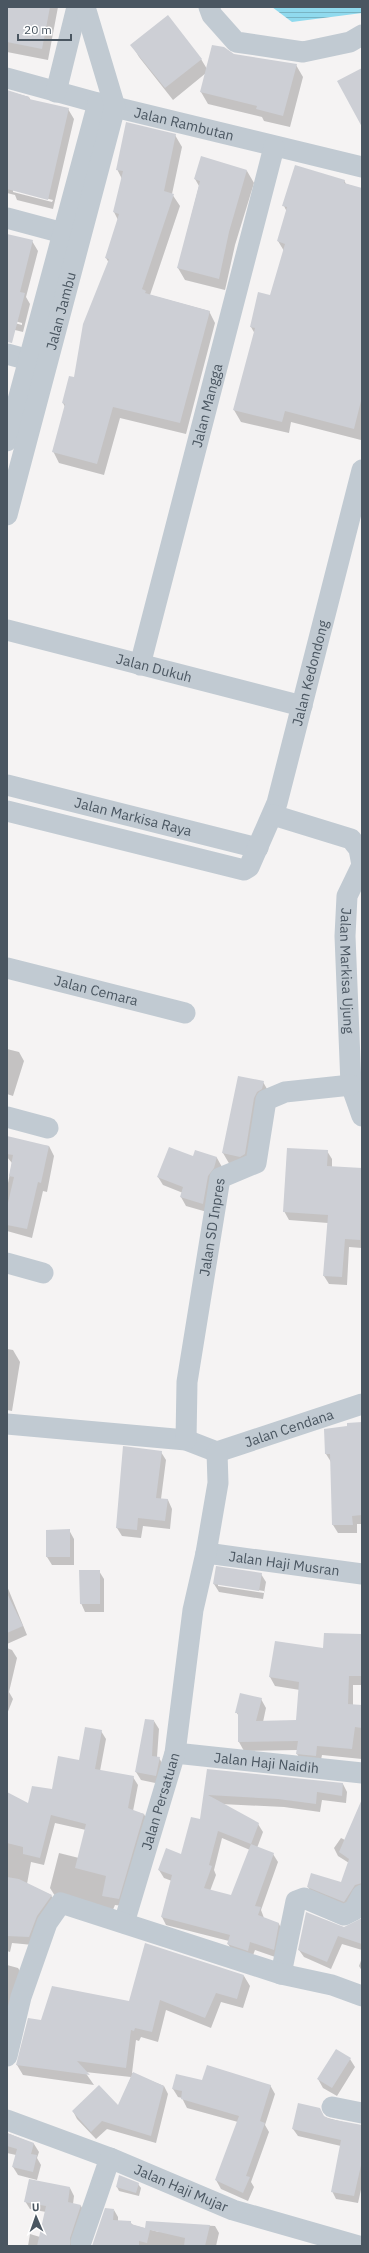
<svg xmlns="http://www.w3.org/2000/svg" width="369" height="2253" viewBox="0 0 369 2253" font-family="'IBM Plex Sans',sans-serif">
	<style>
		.water { fill: url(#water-rules) }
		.shadow { fill: #0003; fill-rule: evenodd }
		.building { fill: #cdcfd5; fill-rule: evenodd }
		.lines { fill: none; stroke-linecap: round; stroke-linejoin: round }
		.minor { stroke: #c1cad2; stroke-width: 21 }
		.labels { text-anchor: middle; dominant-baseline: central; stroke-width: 3; stroke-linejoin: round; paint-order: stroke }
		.street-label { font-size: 14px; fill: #4a5661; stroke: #fff }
	</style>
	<defs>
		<pattern id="water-rules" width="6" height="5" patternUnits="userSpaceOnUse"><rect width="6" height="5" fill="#90daee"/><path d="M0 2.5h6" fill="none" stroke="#78b4c4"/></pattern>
	</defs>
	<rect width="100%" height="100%" fill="#f5f3f3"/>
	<path class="water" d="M272 7H362V13L292 22Z"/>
	<path class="shadow" d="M7 7H58L48 60 7 52Z
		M132 45 201 59 207 69 234 55 296 65 303 77 290 127 264 121 262 117 208 104 201 92 206 73 173 100 139 57Z
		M7 91 29 97 31 101 68 109 74 119 53 209 17 200 15 195 7 193ZM13 190 53 200 52 202 13 192Z
		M175 135 182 147 172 194 180 206 150 295 209 311 215 323 186 434 120 418 104 475 59 463 53 451 65 407 63 403 75 378 109 263 106 258 118 220 114 212 122 179 117 169Z
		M247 171 254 183 235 245 225 290 185 280 178 268 199 186 195 179Z
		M344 180 346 184 362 189 361 440 291 422 289 433 241 422 234 410 255 334 251 327 271 296 284 251 278 241 287 212 284 206Z
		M7 235 32 241 38 251 26 297 30 304 23 332 7 328V321L22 325V323L7 319Z
		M7 1049 19 1052 24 1061 13 1096 7 1094Z
		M239 1077 263 1082 270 1094 252 1167 230 1165 223 1153Z
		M7 1142 49 1146 54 1156 47 1192 43 1191 32 1238 7 1231V1188L12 1163 7 1157Z
		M327 1151 332 1159V1168L362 1169V1248L349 1247 347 1285 329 1284 324 1276 328 1223 289 1220 284 1211Z
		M195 1152 217 1158 222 1167 207 1212 186 1206 181 1197 183 1193 163 1185 158 1177 194 1158Z
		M7 1349 13 1350 20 1362 12 1411 7 1410Z
		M362 1423V1524H357V1533H338L333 1525 331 1462 326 1454 348 1426Z
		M161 1452 166 1460 161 1499 168 1500 172 1509 170 1529 143 1526 141 1538 122 1536 117 1528Z
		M69 1530 74 1539V1565H52L47 1557Z
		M99 1571 104 1579V1612H85L81 1603Z
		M261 1574 266 1582 263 1599 219 1592 214 1584ZM218 1584 264 1591V1593L218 1586Z
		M7 1586 27 1635 7 1644Z
		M362 1635V1685H353V1705L362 1707V1759L322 1755 320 1765 303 1763 297 1754 298 1750 244 1751 239 1742V1716L236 1712 261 1699 266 1708 263 1722 297 1721 300 1690 275 1686 270 1677 324 1650Z
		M7 1648 12 1650 17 1658 9 1692 13 1699 7 1714Z
		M154 1721 159 1729 157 1757 159 1758 164 1766 160 1784 141 1780 136 1772Z
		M101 1731 106 1739 100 1771 133 1777 138 1785 133 1811 144 1814 148 1822 123 1906 115 1905 112 1912 55 1896 50 1888 59 1853 79 1858 86 1830 55 1823 44 1865 31 1862 27 1884 51 1895 55 1903 33 1945 12 1943 10 1952 7 1951V1797L29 1804 52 1790 80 1761Z
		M208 1770 343 1784 347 1792 346 1803 322 1800 320 1812 284 1807 221 1804 258 1824 263 1832 257 1848 273 1854 278 1862 261 1910 264 1918 279 1924 283 1932 278 1958 255 1950 252 1958 233 1952 228 1944 229 1941 166 1925 162 1917 172 1881 164 1878 159 1870 182 1856 201 1820ZM222 1838 250 1850 232 1897 210 1891 216 1875 214 1870Z
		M362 1801V1892L348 1909 313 1894 308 1887 342 1883 349 1863 338 1856 334 1848 341 1838 345 1840Z
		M362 1919V1950L342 1944 331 1969 304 1957 299 1950 339 1927H349Z
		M362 1958V1971L359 1966Z
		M7 1965 18 1968 23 1976 7 2025Z
		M244 1976 250 1986 243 2008 221 2002 211 2028 166 2010 158 2042 141 2037 139 2041 136 2040 132 2073 164 2086 168 2094 156 2143 107 2129 96 2139 77 2119 73 2111 119 2106 131 2077 85 2072 94 2085 23 2075 17 2065 42 2021Z
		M350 2059 355 2067 337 2096 323 2088 318 2079Z
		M203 2082 270 2085 275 2094 265 2125 269 2132 251 2182 254 2187 248 2201 221 2189 216 2180 238 2122 187 2108 182 2098 178 2097 173 2089Z
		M324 2117 362 2127V2185L358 2203 336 2199 332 2191 341 2146 298 2136 293 2129Z
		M7 2133 34 2144 39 2152 37 2158 41 2165 37 2180 18 2175 13 2167 16 2155 7 2153Z
		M138 2184 141 2188 139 2196 119 2191 117 2187Z
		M70 2188 74 2196 73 2204 81 2206 85 2213 74 2246H28L30 2234 40 2237 46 2212 30 2209 25 2201Z
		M114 2210 118 2217V2221L130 2222 133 2225 159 2232 161 2223 215 2226 219 2233 216 2246H93Z"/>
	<path class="building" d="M7 7H50L42 49 7 42Z
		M168 15 202 59 165 88 130 45Z
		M212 45 224 47 234 54 297 64 283 116 256 109 257 106 200 92Z
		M362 68V127L337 81Z
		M7 90 29 97V99L69 108 48 200 7 189Z
		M126 122 176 134 164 191 174 194 142 289 146 291 145 293 210 311 180 423 113 407 97 464 52 452 65 404 62 403 69 376 74 377 83 324 109 259 105 258 119 214 113 212 123 171 116 170Z
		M201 156 247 170 229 232 219 279 177 268 200 181 194 179Z
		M295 165 345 180 344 183 362 188V397L354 429 285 411 282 422 233 410 255 328 250 327 258 292 270 295 285 244 277 241 287 207 282 206Z
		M7 234 33 240 20 292 25 293 12 343 7 342Z
		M238 1076 264 1081 262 1089 257 1092 254 1098 245 1154 240 1157 222 1153Z
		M7 1136 49 1146 41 1183 38 1182 27 1229 7 1225V1207L14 1177 9 1176 13 1155 7 1154Z
		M169 1147 193 1156 195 1150 217 1157 214 1168 208 1176 203 1204 180 1197 183 1187 157 1177Z
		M287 1148 328 1150 327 1166 362 1168 360 1240 345 1239 342 1277 323 1276 328 1215 283 1212Z
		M362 1422V1515L352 1516 353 1525H332L330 1454H325L324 1429 347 1426V1423Z
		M123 1446 162 1451 156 1498 168 1499 165 1521 138 1518 137 1530 116 1528Z
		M70 1529V1557H46V1530Z
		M216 1566 262 1573 259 1591 213 1584Z
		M79 1570H100V1604H80Z
		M7 1593 23 1626 7 1633Z
		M324 1633 362 1634V1676H349L348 1704 362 1705V1728L355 1727 352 1749 317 1746 316 1756 296 1754 298 1741 238 1742V1713H235L240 1693 262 1698 256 1721 296 1720 299 1682 269 1677 275 1641 323 1648Z
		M145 1719 154 1720 152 1756 160 1757 156 1776 135 1772Z
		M85 1727 102 1730 95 1769 134 1776 128 1808 144 1814 119 1899 102 1896 106 1876 75 1868 86 1824 51 1815 40 1858 23 1854V1847L7 1843V1792L28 1803 32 1786 52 1789 58 1756 79 1760Z
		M207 1769 343 1783 342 1796 317 1792 316 1804 278 1799 208 1795 259 1823 251 1844 274 1853 255 1906 261 1907 258 1915 279 1923 274 1950 250 1942 248 1951 227 1944 230 1935 161 1917 172 1875 158 1870 166 1848 181 1854 191 1817 200 1819ZM218 1831 251 1844 231 1895 204 1888 212 1866 209 1865Z
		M362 1799V1883L355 1885 344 1902 307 1887 311 1873 341 1882 349 1859 339 1852Z
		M7 1877 19 1879 52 1895 37 1916 29 1937 7 1936Z
		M306 1912 344 1927 362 1918V1944L338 1936 327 1962 298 1950Z
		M145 1943 244 1975 237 1999 216 1993 205 2018 160 2000 152 2032 135 2028 134 2031 131 2030 126 2068 77 2061 90 2075 16 2065 28 2018 41 2020 52 1986 129 2001Z
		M336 2049 351 2058 332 2088 317 2079Z
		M207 2065 271 2085 260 2121 265 2123 246 2176 250 2177 243 2193 215 2180 239 2116 181 2099 182 2091 172 2089 176 2074 202 2080Z
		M133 2072 164 2086 151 2136 102 2121 91 2132 72 2111 99 2085 118 2105Z
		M298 2103 320 2108 324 2116 330 2119 362 2125V2161L354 2196 331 2192 341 2140 292 2129Z
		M7 2133 34 2143 31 2154 37 2155 33 2172 12 2167 17 2149 7 2146Z
		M119 2175 139 2183 136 2193 116 2187Z
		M29 2179 70 2187 68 2202 81 2205 70 2238V2246H37L46 2206 24 2202Z
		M105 2208 114 2209 113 2220 131 2221V2224L145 2228 146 2221 210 2225 205 2246H184L185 2238 150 2230 147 2243 139 2241V2246H92Z"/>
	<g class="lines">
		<g class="minor">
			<path d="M209 7 212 15 236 42 303 52 350 42 362 35"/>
			<path id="s1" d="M7 78 98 103 362 167"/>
			<path d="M56 92 77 7"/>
			<path d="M7 218 63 233"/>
			<path d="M7 354 29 360"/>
			<path d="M7 441 98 103"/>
			<path id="s2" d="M7 515 115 107 85 7"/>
			<path id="s3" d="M7 630 302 706"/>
			<path id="s4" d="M140 665 274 147"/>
			<path id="s5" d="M7 785 258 848"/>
			<path id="s6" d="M7 811 244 870 249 867 277 803 362 470"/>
			<path id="s7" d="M273 815 351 839 359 849 362 865 347 896 345 936 351 1085 362 1116"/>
			<path id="s8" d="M7 968 185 1013"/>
			<path d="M7 1117 48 1128"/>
			<path d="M7 1263 43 1273"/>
			<path d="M7 1424 186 1440 217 1452"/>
			<path id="s9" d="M186 1440 187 1382 220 1178 256 1163 266 1100 285 1092 351 1085"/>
			<path id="s10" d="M217 1452 362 1404"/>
			<path id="s11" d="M206 1553 362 1574"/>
			<path id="s12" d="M175 1753 362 1773"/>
			<path id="s13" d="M124 1923 175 1753 193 1610 206 1553 218 1483 217 1452"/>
			<path d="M281 1974 296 1901 304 1898 344 1915 354 1910 362 1895"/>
			<path d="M7 2056 21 1997 47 1923 61 1903 281 1974 332 1985 362 1996"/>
			<path d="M332 2107 362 2113"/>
			<path id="s14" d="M7 2120 110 2158 233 2210 359 2246"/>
			<path d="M81 2242 110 2158"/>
		</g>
	</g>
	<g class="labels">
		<g class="street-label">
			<text stroke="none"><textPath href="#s1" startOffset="183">Jalan Rambutan</textPath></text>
			<text stroke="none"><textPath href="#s2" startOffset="211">Jalan Jambu</textPath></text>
			<text stroke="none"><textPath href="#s4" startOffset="268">Jalan Mangga</textPath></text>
			<text stroke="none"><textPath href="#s3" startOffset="152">Jalan Dukuh</textPath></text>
			<text stroke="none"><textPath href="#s6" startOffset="454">Jalan Kedondong</textPath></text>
			<text stroke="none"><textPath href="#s5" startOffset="130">Jalan Markisa Raya</textPath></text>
			<text stroke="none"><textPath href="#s7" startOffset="220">Jalan Markisa Ujung</textPath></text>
			<text stroke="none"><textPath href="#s8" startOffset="92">Jalan Cemara</textPath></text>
			<text stroke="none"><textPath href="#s9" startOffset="215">Jalan SD Inpres</textPath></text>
			<text stroke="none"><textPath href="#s10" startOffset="76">Jalan Cendana</textPath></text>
			<text stroke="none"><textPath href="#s11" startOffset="79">Jalan Haji Musran</textPath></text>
			<text stroke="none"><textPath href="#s12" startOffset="92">Jalan Haji Naidih</textPath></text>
			<text stroke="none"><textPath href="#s13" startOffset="127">Jalan Persatuan</textPath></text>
			<text stroke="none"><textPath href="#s14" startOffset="187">Jalan Haji Mujar</textPath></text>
		</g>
	</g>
	<rect width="369" height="2253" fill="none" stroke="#4a5661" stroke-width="16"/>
	<g transform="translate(36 2217) rotate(358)" stroke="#ffffff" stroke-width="3" paint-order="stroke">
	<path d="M0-3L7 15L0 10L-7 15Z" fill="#4a5661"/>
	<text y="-6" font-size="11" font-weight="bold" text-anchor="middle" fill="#4a5661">U</text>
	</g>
	<path d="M18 34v6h53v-6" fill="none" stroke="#4a5661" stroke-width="2"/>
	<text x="24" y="34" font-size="12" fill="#4a5661" stroke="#ffffff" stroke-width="3" paint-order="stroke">20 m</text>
</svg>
